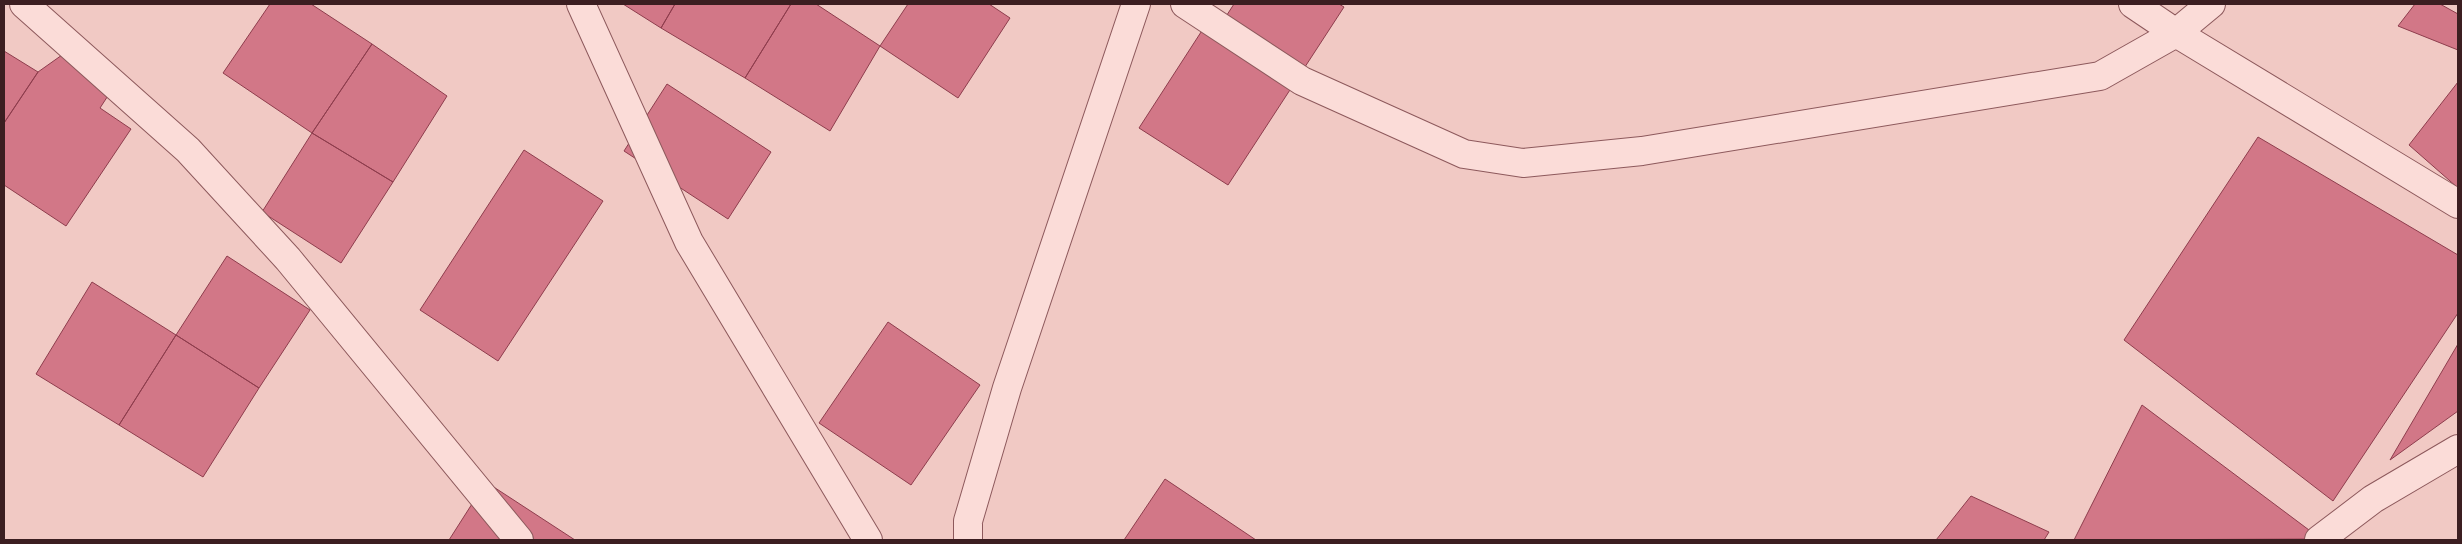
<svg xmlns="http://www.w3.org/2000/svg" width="2462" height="544" viewBox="0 0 2462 544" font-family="Literata,serif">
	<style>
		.building { fill: #d27787; stroke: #8e3d4d }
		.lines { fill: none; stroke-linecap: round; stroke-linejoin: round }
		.street-casing { stroke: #8d595c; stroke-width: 30 }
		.street { stroke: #fbdcd8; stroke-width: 28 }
	</style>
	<rect width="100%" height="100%" fill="#f1c9c4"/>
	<path class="building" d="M270 4H311L372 44 312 133 223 73Z
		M623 4H675L661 28Z
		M675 4H791L745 78 661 28Z
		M791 4H816L880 46 830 131 745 78Z
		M908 4H989L1010 18 958 98 880 46Z
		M1234 4H1339L1344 7 1228 185 1139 128 1203 29 1223 21Z
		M2415 4H2440L2458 14V50L2398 26Z
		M372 44 447 96 393 182 312 133Z
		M4 51 38 72 4 123Z
		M62 55 113 88 100 108 131 129 66 226 4 185V123L38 72Z
		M2458 82V188L2409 145Z
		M667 84 771 152 728 219 624 151Z
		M312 133 393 182 341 263 262 212Z
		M2258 137 2458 255V313L2333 501 2124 340Z
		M524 150 603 201 498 361 420 310Z
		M227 256 310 310 259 388 176 335Z
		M92 282 176 335 119 425 36 374Z
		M888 322 980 385 911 485 819 423Z
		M176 335 259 388 203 477 119 425Z
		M2458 344V411L2390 460Z
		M2142 405 2321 539 2074 540Z
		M1165 479 1256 540H1124Z
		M486 482 575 540H449Z
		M1971 496 2049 532 2044 540H1936Z"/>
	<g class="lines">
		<defs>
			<path id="street" d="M24 4 188 150 288 259 519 540
				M581 4 689 242 868 540
				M1185 4 1302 81 1464 154 1523 163 1642 151 2100 76 2176 33 2211 4
				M2133 4 2176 33 2458 204
				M968 540V521L1007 388 1136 4
				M2319 540 2373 499 2458 449"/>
		</defs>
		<use href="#street" class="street-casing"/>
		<use href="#street" class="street"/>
	</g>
	<rect width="2462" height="544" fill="none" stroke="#3c1e21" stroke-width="10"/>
</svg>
